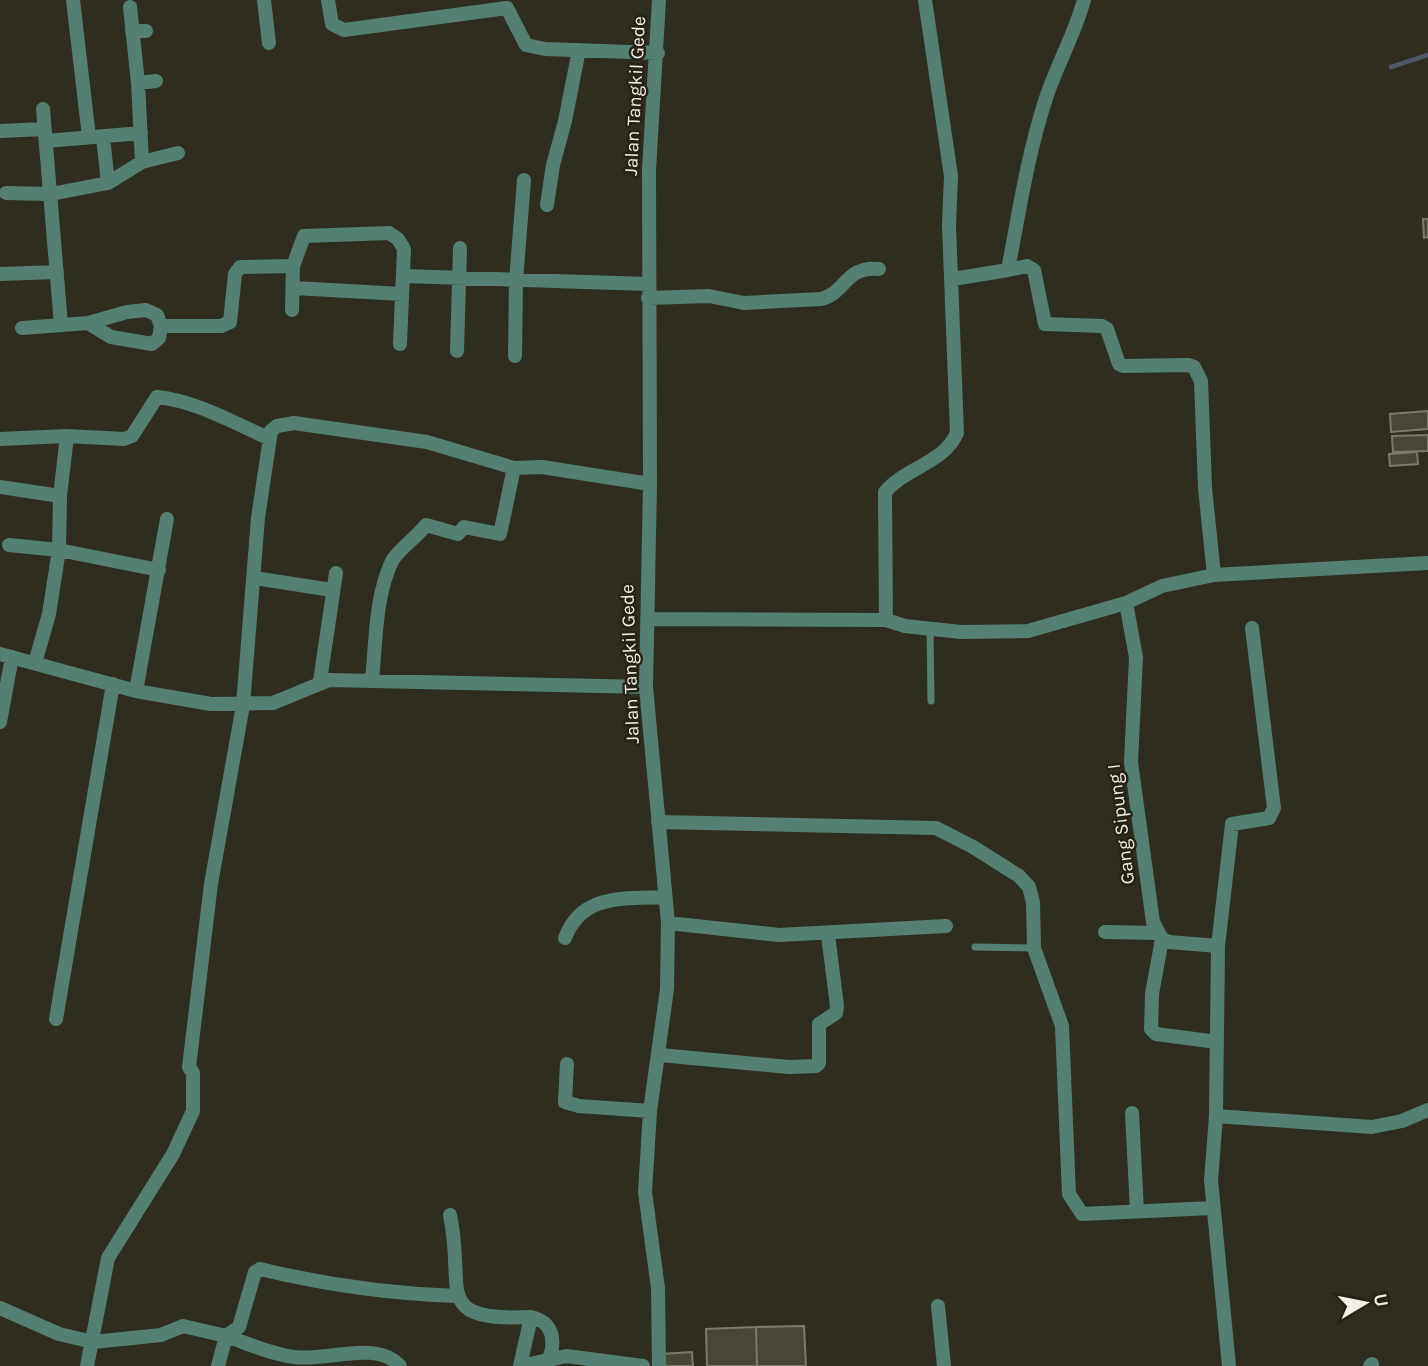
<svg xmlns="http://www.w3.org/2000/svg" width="1428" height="1366" viewBox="0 0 1428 1366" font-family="Karla,sans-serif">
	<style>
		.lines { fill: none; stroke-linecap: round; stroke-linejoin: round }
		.stream { stroke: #505769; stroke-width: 4.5 }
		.building { fill: #494638; stroke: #7d7a6b; stroke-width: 2 }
		.lane { stroke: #538073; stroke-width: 7 }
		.street { stroke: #538073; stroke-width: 14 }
		.labels { text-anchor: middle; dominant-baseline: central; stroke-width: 5; stroke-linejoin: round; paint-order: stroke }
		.street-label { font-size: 19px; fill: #f1efe7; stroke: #262316 }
	</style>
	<rect width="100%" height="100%" fill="#2f2d20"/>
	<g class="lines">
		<path class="stream" d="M1391 67 1428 55"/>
	</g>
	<path class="building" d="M1423 219H1428V237L1424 238Z
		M1428 411V429L1391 432 1390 414Z
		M1428 435V451L1393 452 1392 436Z
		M1417 452 1418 464 1390 466 1389 454Z
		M804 1326 806 1366H757L756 1327Z
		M756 1327 757 1366H707L706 1329Z
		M692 1352 693 1366H662L661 1354Z"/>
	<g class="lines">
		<path class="lane" d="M930 629 931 701
			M975 947 1034 948"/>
		<path class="street" d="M73 0 89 137
			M264 0 269 43
			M328 0 332 24 344 30 507 8 526 45 545 49 658 53
			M130 7 138 83 142 162
			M132 31H146
			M138 83 156 81
			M43 109 61 325
			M0 131 44 129
			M103 137 108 183
			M46 141 141 133
			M6 193 51 194 108 183 142 162 178 153
			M547 205 553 165 565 121 579 50
			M1008 270 1027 266 1034 270 1045 324 1102 326 1107 329 1119 364 1123 366 1188 365 1194 367 1201 381 1205 488 1214 575
			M0 274 57 272
			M404 276 648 284
			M953 279 1008 270C1019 212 1028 152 1047 95 1058 63 1075 33 1084 0
			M294 288 402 294
			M648 298 709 296 744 303 821 299C845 294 846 265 879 269
			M146 310 157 315 161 326 159 338 152 344 111 337 88 323 127 312Z
			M292 310 293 266 304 236 389 233 398 239 404 249 400 344
			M161 326H221L230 322 235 274 240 267 293 266
			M22 328 88 323
			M457 351 460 248
			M515 356 516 281 524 180
			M0 439 67 436 124 439 132 436 157 397C196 401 232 422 268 438
			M0 487 60 496
			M9 545 59 550 159 570
			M254 578 332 590
			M1126 603 1136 657 1131 762 1153 922 1162 939 1169 942 1218 946
			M647 619 886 620 905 626 961 632 1028 631 1126 603 1162 586 1214 575 1428 563
			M886 620 885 492C905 468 944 463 957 433L949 225 951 176 925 0
			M0 654 136 691 211 704 273 703 329 680 646 687
			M35 663 49 614 59 550 60 496 67 436
			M372 680C376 642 375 597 392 561 398 550 417 537 426 525L458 534 464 527 500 534 514 468 542 467 650 484
			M320 681 336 573
			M136 691 167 519
			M0 722 12 657
			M658 822 936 828 973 847 1019 876 1029 887 1033 902 1034 948 1062 1026 1069 1194 1082 1214 1212 1208
			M668 923 779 935 946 926
			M1105 932 1157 933
			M565 938C582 893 625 899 665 897
			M1162 939 1152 994 1151 1029 1156 1034 1217 1042
			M56 1019 113 684
			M660 1055 789 1067 816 1066 819 1063V1024L836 1013 837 1006 828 935
			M567 1064 565 1102 579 1106 650 1111
			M1132 1113 1137 1211
			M1216 1116 1372 1127 1402 1121 1428 1110
			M450 1215C466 1289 430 1322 531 1317L520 1366
			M938 1306 944 1366
			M0 1308 59 1334 93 1342 161 1335 183 1326 226 1336 239 1327 255 1272 260 1269C326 1285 390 1294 458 1296
			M531 1317C553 1322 556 1340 549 1359
			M87 1366 108 1258 173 1154 193 1111V1073L189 1067 211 884 243 705 258 518 271 431 277 426 294 423 427 442 514 468
			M218 1366 226 1336C249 1344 271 1354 294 1357 326 1362 376 1339 400 1366
			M521 1366 566 1356 643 1366
			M659 1366 658 1288 645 1192 650 1111 667 989 668 923 646 687 650 484 649 170 659 0
			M1229 1366 1211 1180 1216 1116 1218 946 1232 824 1269 818 1274 808 1252 628
			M1370 1366 1372 1364"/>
	</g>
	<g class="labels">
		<g class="street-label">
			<text transform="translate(635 96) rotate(-87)">Jalan Tangkil Gede</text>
			<text transform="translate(630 664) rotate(-92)">Jalan Tangkil Gede</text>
			<text transform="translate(1121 824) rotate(-97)">Gang Sipung I</text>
		</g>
	</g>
	<g transform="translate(1365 1303) rotate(80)" stroke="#262316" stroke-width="5" paint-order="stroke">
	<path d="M0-5L12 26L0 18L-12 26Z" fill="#f1efe7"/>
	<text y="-10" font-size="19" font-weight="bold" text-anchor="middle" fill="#f1efe7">U</text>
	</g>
</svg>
